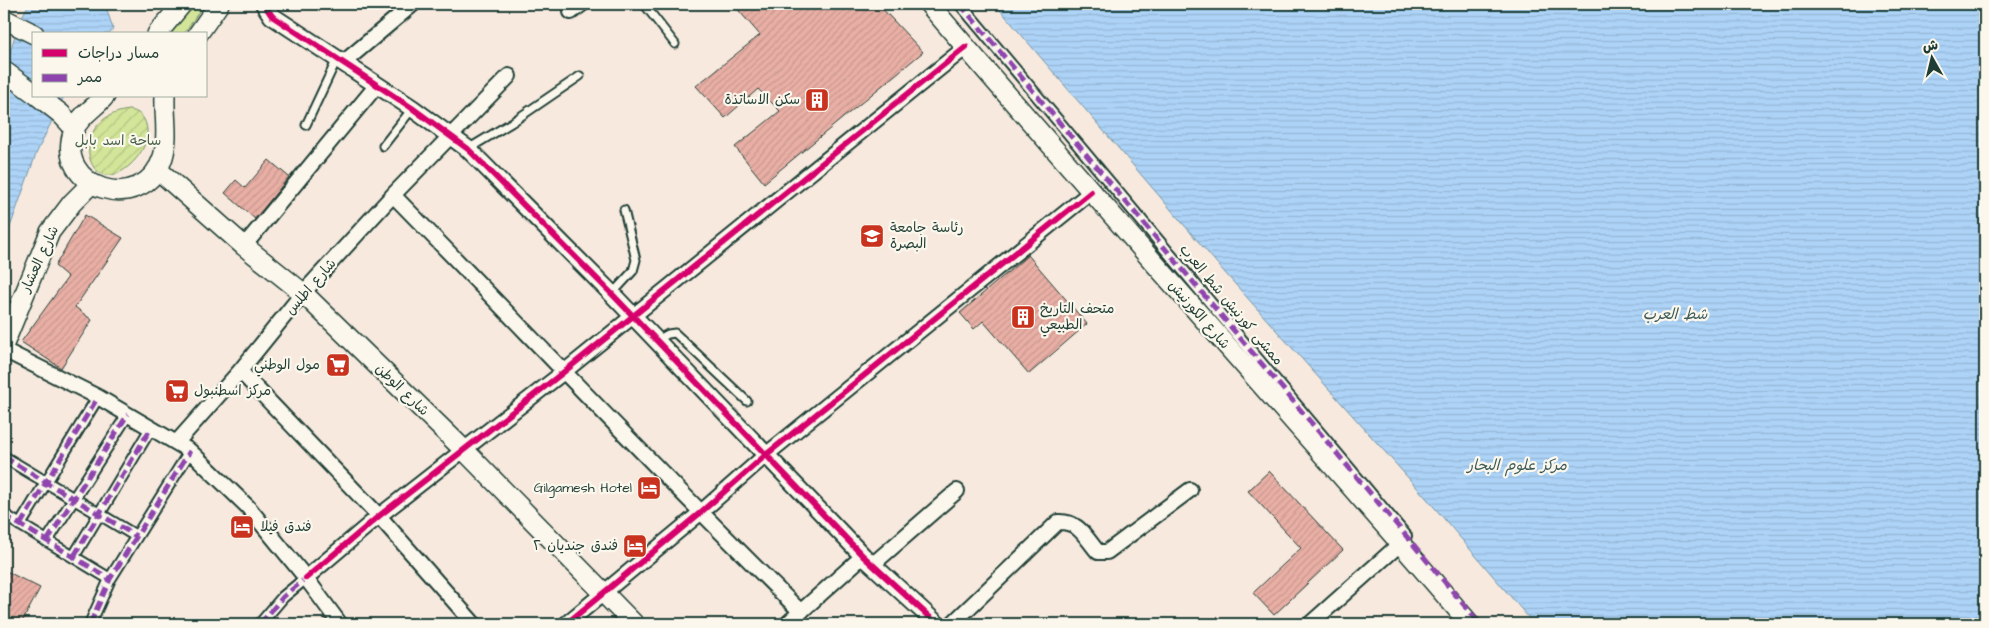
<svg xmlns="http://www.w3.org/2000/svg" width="1989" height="628" viewBox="0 0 1989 628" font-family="'Architects Daughter','Playpen Sans Arabic',sans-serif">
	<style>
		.grass { fill: #d2e599; stroke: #789166 }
		.garden { fill: url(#garden-furrows); stroke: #789166 }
		.water { fill: url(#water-rules); stroke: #7497a9 }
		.building { fill: url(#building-hatch); stroke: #1f3d34 }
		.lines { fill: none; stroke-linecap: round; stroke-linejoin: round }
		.service-casing { stroke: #1f3d34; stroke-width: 11 }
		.pedestrian-casing { stroke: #1f3d34; stroke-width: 14 }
		.minor-casing { stroke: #1f3d34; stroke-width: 18 }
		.tertiary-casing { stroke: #1f3d34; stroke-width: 20 }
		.secondary-casing { stroke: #1f3d34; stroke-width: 22 }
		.service { stroke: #fbf7ec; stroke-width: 7 }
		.pedestrian { stroke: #fbf7ec; stroke-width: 10 }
		.minor { stroke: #fbf7ec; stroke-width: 14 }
		.tertiary { stroke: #fbf7ec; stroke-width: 16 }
		.secondary { stroke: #fbf7ec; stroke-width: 19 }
		.quiet { stroke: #8e44ad; stroke-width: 5; stroke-dasharray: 10 5; stroke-linecap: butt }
		.cycleway-casing { stroke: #fbf7ec; stroke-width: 9 }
		.cycleway { stroke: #d6006c; stroke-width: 6 }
		.labels { text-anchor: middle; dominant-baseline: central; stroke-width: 4.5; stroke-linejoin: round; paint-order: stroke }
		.poi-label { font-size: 14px; fill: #1f3d34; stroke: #fbf7ec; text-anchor: end }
		.park-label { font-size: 14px; fill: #435f48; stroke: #fbf7ec }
		.street-label { font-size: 14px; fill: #1f3d34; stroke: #fbf7ec }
		.water-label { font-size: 15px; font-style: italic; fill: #3b5b5b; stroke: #fbf7ec }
	</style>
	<defs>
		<pattern id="garden-furrows" width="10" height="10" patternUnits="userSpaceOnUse" patternTransform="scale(1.25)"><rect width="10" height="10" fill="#d2e599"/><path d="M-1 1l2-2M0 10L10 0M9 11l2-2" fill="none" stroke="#b4c584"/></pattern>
		<pattern id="water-rules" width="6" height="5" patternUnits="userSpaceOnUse" patternTransform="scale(1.25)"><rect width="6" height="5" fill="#add3f7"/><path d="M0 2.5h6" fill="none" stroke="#94b6d4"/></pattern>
		<pattern id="building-hatch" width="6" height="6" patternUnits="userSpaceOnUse" patternTransform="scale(1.25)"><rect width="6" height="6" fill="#e9afa5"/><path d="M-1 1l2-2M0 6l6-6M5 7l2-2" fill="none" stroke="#c7978f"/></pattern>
	</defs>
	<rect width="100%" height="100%" fill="#f7e9de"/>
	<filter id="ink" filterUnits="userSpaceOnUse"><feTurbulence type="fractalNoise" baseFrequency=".02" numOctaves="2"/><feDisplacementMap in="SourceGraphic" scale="10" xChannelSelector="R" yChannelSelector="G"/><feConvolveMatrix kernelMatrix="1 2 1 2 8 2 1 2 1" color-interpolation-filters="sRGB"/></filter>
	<g filter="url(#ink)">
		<path class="grass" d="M195 4H204L184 34H169Z"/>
		<path class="garden" d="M130 110C143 112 148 123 147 136 145 147 139 157 130 165 86 205 65 116 130 110Z"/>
		<path class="water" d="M29 4H105L113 29 109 34H34V96H64L36 154 4 244V72L19 22Z
			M995 4H1985V624H1534L1428 500 1226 274Z"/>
		<path class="building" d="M733 4H878L923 52 764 183 735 147 780 111 758 89 725 118 696 86 760 35Z
			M269 160 289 177 255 219 225 193 236 180 245 188Z
			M85 215 123 238 75 307 92 320 61 368 21 342 68 277 55 266Z
			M1028 255 1087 324 1029 374 983 321 974 329 960 313Z
			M1269 471 1343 550 1274 615 1253 593 1301 548 1248 491Z
			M4 570 40 588 21 624H4Z"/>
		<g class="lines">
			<defs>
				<path id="service" d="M644 4 675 44
					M306 125 337 59
					M383 146 412 109
					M468 149 511 123 580 76
					M612 294 633 271 636 260 624 210
					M657 340 668 334 675 333 747 401"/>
				<path id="pedestrian" d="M960 4 1406 536
					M4 457 136 536
					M4 515 110 579
					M20 525 98 397
					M47 541 128 414
					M74 556 151 428
					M90 624 110 579 190 451
					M260 624 283 597 306 578"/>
				<path id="minor" d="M571 12 582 4
					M343 63 413 4
					M393 195C529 334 662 476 801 612
					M244 246 377 85
					M4 350 98 397 190 451 248 507 306 578 340 624
					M240 371 379 516 474 624
					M177 442 240 371 303 293 393 195 509 76
					M872 565 957 491
					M306 578 379 516 565 371 966 47
					M566 624 700 513 767 454 1091 192
					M787 624 863 556
					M952 624 1058 522C1079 521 1085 537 1098 552H1107L1190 490
					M1310 624 1401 543"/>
				<path id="tertiary" d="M264 4 272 16 412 108 468 149 612 294 863 556 937 624"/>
				<path id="secondary" d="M929 4C1107 213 1292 416 1470 624
					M4 19 34 34
					M157 34 182 4
					M198 34 219 4
					M4 71 34 93
					M38 96 61 114 74 128
					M105 96C95 108 80 115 74 130 52 188 143 218 163 157 169 138 164 116 165 96
					M157 169 244 246 303 293 464 450 634 624
					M4 344 50 232 72 203 91 184"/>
			</defs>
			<use href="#service" class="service-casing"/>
			<use href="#pedestrian" class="pedestrian-casing"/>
			<use href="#minor" class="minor-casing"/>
			<use href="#tertiary" class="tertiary-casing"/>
			<use href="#secondary" class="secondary-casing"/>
			<use href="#service" class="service"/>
			<use href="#pedestrian" class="pedestrian"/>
			<use href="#minor" class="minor"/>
			<use href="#tertiary" class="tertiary"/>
			<use href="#secondary" class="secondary"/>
			<path class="quiet" d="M960 4 1480 624
				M4 457 136 536
				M4 515 110 579
				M20 525 98 397
				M47 541 128 414
				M74 556 151 428
				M90 624 110 579 190 451
				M260 624 283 597 306 578"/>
			<defs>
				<path id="cycleway" d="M264 4 272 16 412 108 468 149 612 294 863 556 937 624
					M306 578 379 516 565 371 966 47
					M566 624 700 513 767 454 1091 192"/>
			</defs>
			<use href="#cycleway" class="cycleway-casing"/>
			<use href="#cycleway" class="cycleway"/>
		</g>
	</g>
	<defs>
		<symbol id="building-square" viewBox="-11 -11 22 22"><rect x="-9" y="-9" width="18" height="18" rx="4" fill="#c8321e" stroke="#fbf7ec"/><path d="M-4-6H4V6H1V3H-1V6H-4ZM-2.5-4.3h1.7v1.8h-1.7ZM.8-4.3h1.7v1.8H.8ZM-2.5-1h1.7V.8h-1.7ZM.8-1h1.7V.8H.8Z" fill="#fff"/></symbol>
		<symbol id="university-square" viewBox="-11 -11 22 22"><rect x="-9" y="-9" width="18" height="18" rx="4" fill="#c8321e" stroke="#fbf7ec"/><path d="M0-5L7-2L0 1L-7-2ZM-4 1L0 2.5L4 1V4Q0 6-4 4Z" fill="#fff"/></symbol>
		<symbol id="supermarket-square" viewBox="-11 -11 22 22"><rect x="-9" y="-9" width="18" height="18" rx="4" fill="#c8321e" stroke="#fbf7ec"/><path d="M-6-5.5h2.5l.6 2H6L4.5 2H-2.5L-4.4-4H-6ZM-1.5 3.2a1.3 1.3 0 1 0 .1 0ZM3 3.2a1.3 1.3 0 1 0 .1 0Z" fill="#fff"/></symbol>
		<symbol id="hotel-square" viewBox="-11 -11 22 22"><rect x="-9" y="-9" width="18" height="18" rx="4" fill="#c8321e" stroke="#fbf7ec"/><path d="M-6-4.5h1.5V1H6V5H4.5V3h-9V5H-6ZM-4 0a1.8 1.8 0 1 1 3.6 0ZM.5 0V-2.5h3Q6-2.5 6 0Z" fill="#fff"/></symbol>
	</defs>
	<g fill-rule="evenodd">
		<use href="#building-square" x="803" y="86" width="28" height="28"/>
		<use href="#university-square" x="858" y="222" width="28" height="28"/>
		<use href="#building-square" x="1009" y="303" width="28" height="28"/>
		<use href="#supermarket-square" x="324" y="351" width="28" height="28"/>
		<use href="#supermarket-square" x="163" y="377" width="28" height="28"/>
		<use href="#hotel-square" x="635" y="474" width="28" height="28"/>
		<use href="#hotel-square" x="228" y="513" width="28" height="28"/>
		<use href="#hotel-square" x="621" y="532" width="28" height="28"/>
	</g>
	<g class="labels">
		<g class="poi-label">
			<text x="800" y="100">سكن الاساتذة</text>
			<text x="890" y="228" text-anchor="start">رئاسة جامعة<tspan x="890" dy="16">البصرة</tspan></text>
			<text x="1040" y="309" text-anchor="start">متحف التاريخ<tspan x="1040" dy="16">الطبيعي</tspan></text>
			<text x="320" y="365">مول الوطني</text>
			<text x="194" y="391" text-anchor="start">مركز اسطنبول</text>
			<text x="632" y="488">Gilgamesh Hotel</text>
			<text x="260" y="527" text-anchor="start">فندق فيلا</text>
			<text x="618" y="546">فندق جنديان ٢</text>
		</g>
		<g class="park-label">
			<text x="118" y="141">ساحة اسد بابل</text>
		</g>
		<g class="street-label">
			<text transform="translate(40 259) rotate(-65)">شارع العشار</text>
			<text transform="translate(311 287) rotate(-49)">شارع اطلس</text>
			<text transform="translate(1231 305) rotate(50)">ممشى كورنيش شط العرب</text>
			<text transform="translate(1199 315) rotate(49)">شارع الكورنيش</text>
			<text transform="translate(402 390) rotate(44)">شارع الوطن</text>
		</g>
		<g class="water-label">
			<text x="1675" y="314">شط العرب</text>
			<text x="1517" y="465">مركز علوم البحار</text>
		</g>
	</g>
	<rect width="1989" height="628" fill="none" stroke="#fbf7ec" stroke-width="20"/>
	<rect x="10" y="10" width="1969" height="608" fill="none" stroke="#1f3d34" stroke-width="2" filter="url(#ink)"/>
	<rect x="32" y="32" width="175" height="65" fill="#fbf7ec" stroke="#a3ada2"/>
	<rect x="42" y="49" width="25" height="8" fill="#d6006c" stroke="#a3ada2"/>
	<text x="78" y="58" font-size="15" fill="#1f3d34">مسار دراجات</text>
	<rect x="42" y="74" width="25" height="8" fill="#8e44ad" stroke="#a3ada2"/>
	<text x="78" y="82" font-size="15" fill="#1f3d34">ممر</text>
	<g transform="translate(1932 58) rotate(352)" stroke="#fbf7ec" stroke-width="4" paint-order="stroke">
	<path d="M0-4L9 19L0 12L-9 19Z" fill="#1f3d34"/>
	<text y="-8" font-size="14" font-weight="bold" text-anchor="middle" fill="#1f3d34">ش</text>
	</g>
</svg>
